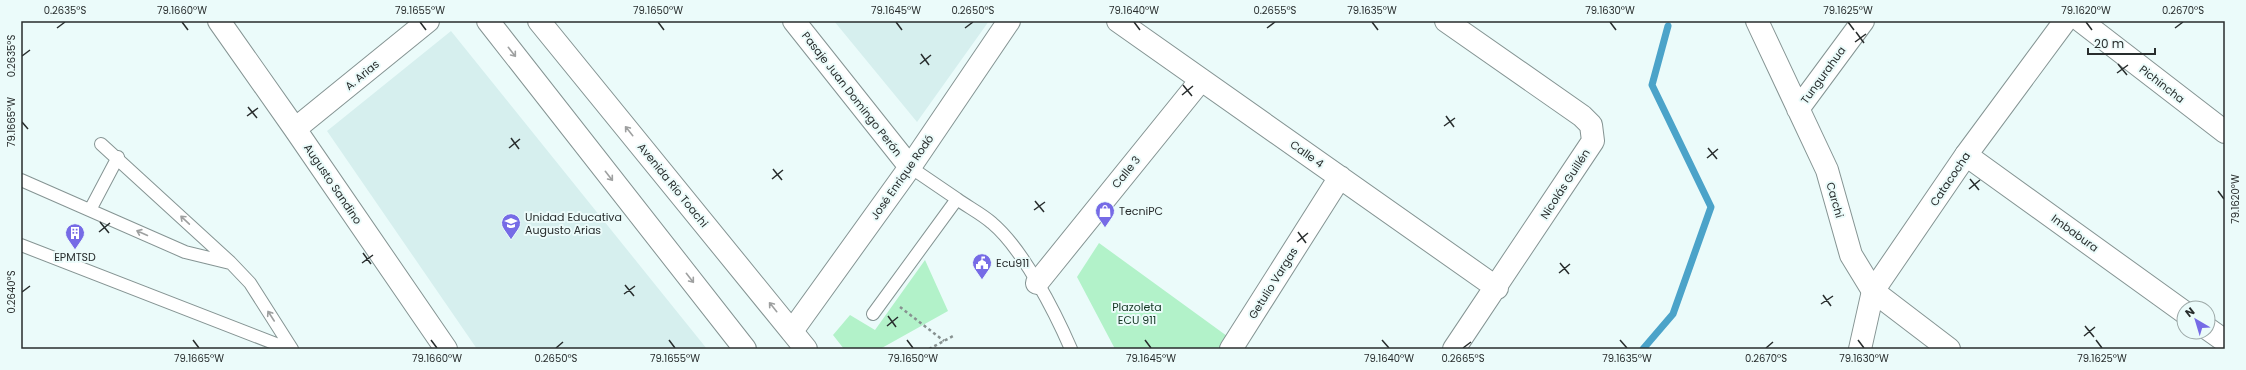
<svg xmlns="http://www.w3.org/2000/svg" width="2246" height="370" viewBox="0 0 2246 370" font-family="Poppins,sans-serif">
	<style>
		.built { fill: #d6efee }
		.green { fill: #b2f2c9 }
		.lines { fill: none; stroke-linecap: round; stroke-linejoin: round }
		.stream { stroke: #4ba3c9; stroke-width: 7 }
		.service-casing { stroke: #859493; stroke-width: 14 }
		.minor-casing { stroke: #859493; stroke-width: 24 }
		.tertiary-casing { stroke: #859493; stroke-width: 24 }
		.secondary-casing { stroke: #859493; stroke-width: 24 }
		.path { stroke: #879190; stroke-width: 2.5; stroke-dasharray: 3 3; stroke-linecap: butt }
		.service { stroke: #fff; stroke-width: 12 }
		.minor { stroke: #fff; stroke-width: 22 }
		.tertiary { stroke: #fff; stroke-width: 22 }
		.secondary { stroke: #fff; stroke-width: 22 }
		.oneway { stroke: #9ea0a0 }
		.ticks { fill: none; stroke: #282d2d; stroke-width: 1.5 }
		.labels { text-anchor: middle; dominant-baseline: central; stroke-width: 4; stroke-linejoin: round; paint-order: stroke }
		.street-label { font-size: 11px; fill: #282d2d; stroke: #ebfbfa }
		.poi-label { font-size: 11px; fill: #282d2d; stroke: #ebfbfa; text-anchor: start }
		.park-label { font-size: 11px; fill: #133421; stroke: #ebfbfa }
		.neatline { fill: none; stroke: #282d2d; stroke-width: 1.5 }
		.ticks-label { font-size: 10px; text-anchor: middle; fill: #282d2d }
	</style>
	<rect width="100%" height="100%" fill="#ebfbfa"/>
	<path class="built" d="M834 21H989L917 122Z
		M451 31 707 349H477L327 131Z"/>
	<path class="green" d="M1099 243 1227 336 1219 349H1115L1077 277Z
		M925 260 948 311 880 349H844L833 335 850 315 875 330Z"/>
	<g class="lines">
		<path class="stream" d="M1643 349 1673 314 1711 207 1652 85 1668 26"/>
		<defs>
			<path id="service" d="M101 144 230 262 250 283 292 349
				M21 180 185 252 230 263
				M957 199C968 207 982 214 992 223 1023 249 1055 312 1071 349
				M90 210 118 157
				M21 245 289 349
				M873 314 957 199 910 167"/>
			<path id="minor" d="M219 21 295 129 446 349
				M794 21 910 167
				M1118 21 1497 288
				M1446 21 1582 116 1591 125 1593 141 1454 349
				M1757 21 1827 170 1851 255 1873 291 1949 349
				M2081 21 2225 132
				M1798 109 1863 21
				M295 129 428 21
				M1966 155 2184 312
				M1037 283 1201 80
				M2208 329 2225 341
				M792 331 910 167 1009 21
				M1231 349 1340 177"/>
			<path id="tertiary" d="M1860 349 1873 291 1966 155 2065 21"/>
			<path id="secondary" d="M488 21 745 349
				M539 21 806 349"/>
		</defs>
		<use href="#service" class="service-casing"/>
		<use href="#minor" class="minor-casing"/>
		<use href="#tertiary" class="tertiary-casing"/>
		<use href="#secondary" class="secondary-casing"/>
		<path class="path" d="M900 307 944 341
			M929 349 955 335"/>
		<use href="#service" class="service"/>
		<use href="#minor" class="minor"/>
		<use href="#tertiary" class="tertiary"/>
		<use href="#secondary" class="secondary"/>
	</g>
	<defs><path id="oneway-shaft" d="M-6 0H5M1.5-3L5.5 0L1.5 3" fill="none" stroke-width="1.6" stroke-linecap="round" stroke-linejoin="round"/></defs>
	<g class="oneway">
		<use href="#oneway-shaft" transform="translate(512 52) rotate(52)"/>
		<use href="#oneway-shaft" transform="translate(629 131) rotate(-129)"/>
		<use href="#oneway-shaft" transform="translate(609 176) rotate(52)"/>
		<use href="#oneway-shaft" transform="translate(185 220) rotate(-137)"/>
		<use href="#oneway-shaft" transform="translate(142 233) rotate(-156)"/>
		<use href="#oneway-shaft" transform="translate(690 278) rotate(52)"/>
		<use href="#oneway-shaft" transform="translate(773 307) rotate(-129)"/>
		<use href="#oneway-shaft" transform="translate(271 316) rotate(-123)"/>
	</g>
	<path class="ticks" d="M182 22 188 30M420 22 426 30M658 22 664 30M896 22 902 30M1134 22 1140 30M1372 22 1378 30M1610 22 1616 30M1848 22 1854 30M2086 22 2092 30M57 28 65 22M965 28 973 22M1267 28 1275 22M2175 28 2183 22M1856 32 1864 43M1855 42 1866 34M921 54 929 65M22 56 30 50M920 64 931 55M2118 64 2127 75M2117 73 2128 65M1183 85 1192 96M1182 95 1193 86M248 107 257 118M247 116 258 108M1446 116 1454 127M22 122 28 129M1444 126 1455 118M511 138 519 149M509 148 520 139M1708 148 1717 159M1707 158 1718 149M773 169 782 180M772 179 783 170M1970 179 1979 190M1969 189 1980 180M2218 191 2224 199M1035 201 1044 212M1034 210 1045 202M100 222 109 233M99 232 110 223M1298 232 1306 243M1297 242 1308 233M363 253 371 264M362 263 373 255M1560 263 1569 274M1559 273 1570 264M625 285 634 296M22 292 30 286M624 294 635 286M1823 295 1831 306M1821 304 1833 296M888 316 896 327M887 326 898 317M2085 326 2094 337M2084 336 2095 327M193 340 199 348M431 340 437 348M669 340 675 348M907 340 913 348M1145 340 1151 348M1382 340 1389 348M1620 340 1627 348M1858 340 1864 348M2096 340 2102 348M556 348 563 342M1463 348 1471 342M1766 348 1773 342"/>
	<defs>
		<symbol id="shop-pin" viewBox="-11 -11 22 30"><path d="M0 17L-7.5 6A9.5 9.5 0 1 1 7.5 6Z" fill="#766be6" stroke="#ebfbfa"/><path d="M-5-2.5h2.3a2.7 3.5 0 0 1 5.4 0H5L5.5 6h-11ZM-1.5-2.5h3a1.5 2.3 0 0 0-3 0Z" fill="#fff"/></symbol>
		<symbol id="school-pin" viewBox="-11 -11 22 30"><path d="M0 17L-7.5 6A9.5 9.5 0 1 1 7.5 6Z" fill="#766be6" stroke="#ebfbfa"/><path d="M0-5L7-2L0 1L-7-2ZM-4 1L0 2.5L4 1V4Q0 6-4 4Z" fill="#fff"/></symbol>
		<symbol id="building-pin" viewBox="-11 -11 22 30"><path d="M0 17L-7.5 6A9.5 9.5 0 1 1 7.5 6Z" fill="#766be6" stroke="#ebfbfa"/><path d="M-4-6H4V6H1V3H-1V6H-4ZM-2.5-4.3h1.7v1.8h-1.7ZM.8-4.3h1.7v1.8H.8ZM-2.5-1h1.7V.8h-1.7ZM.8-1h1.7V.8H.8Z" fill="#fff"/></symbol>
		<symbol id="civic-pin" viewBox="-11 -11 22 30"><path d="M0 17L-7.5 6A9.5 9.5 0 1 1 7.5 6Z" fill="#766be6" stroke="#ebfbfa"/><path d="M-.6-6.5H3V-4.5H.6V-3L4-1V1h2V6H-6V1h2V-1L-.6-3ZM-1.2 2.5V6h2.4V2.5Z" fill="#fff"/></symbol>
	</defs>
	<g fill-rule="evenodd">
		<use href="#shop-pin" x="1094" y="200" width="22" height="30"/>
		<use href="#school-pin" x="500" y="212" width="22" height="30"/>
		<use href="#building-pin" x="64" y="222" width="22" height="30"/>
		<use href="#civic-pin" x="971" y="252" width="22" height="30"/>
	</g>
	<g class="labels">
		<g class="street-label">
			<text transform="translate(362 75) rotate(-39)">A. Arias</text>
			<text transform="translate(1823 75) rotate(-54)">Tungurahua</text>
			<text transform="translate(2162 84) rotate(38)">Pichincha</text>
			<text transform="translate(852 94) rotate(52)">Pasaje Juan Domingo Perón</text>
			<text transform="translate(1307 154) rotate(35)">Calle 4</text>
			<text transform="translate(1126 172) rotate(-51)">Calle 3</text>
			<text transform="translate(902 177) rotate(-55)">José Enrique Rodó</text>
			<text transform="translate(1950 179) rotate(-56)">Catacocha</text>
			<text transform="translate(333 184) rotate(56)">Augusto Sandino</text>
			<text transform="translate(1565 184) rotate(-57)">Nicolás Guillén</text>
			<text transform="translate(673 185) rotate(51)">Avenida Río Toachi</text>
			<text transform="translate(1835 200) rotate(74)">Carchi</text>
			<text transform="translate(2075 233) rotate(36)">Imbabura</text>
			<text transform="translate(1273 283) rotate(-58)">Getulio Vargas</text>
		</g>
		<g class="poi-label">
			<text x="1119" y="211">TecniPC</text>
			<text x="525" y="217">Unidad Educativa<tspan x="525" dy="13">Augusto Arias</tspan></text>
			<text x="75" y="257" text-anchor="middle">EPMTSD</text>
			<text x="996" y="263">Ecu911</text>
		</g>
		<g class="park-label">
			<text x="1137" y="307">Plazoleta<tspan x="1137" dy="13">ECU 911</tspan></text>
		</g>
	</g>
	<rect width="2246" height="370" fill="none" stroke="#ebfbfa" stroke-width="44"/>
	<g transform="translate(2196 320) rotate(322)"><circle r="19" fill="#ebfbfa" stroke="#9da9a8"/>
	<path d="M0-3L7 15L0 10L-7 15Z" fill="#766be6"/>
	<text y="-6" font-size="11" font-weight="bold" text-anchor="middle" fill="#282d2d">N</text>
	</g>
	<path d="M2088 48v6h67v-6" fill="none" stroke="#282d2d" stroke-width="2"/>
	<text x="2094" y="48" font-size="12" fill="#282d2d" stroke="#ebfbfa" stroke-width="3" paint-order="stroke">20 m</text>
	<rect x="22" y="22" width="2202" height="326" class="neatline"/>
	<g class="ticks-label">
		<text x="65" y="14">0.2635°S</text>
		<text x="182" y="14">79.1660°W</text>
		<text x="420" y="14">79.1655°W</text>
		<text x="658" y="14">79.1650°W</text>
		<text x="896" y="14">79.1645°W</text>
		<text x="973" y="14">0.2650°S</text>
		<text x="1134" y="14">79.1640°W</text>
		<text x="1275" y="14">0.2655°S</text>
		<text x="1372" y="14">79.1635°W</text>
		<text x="1610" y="14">79.1630°W</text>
		<text x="1848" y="14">79.1625°W</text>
		<text x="2086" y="14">79.1620°W</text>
		<text x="2183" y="14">0.2670°S</text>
		<text transform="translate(11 56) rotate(-90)" y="4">0.2635°S</text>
		<text transform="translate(11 122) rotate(-90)" y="4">79.1665°W</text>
		<text transform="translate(2235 199) rotate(-90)" y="4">79.1620°W</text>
		<text transform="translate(11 292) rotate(-90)" y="4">0.2640°S</text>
		<text x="199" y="362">79.1665°W</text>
		<text x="437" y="362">79.1660°W</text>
		<text x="556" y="362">0.2650°S</text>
		<text x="675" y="362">79.1655°W</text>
		<text x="913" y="362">79.1650°W</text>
		<text x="1151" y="362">79.1645°W</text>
		<text x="1389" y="362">79.1640°W</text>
		<text x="1463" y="362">0.2665°S</text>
		<text x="1627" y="362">79.1635°W</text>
		<text x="1766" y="362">0.2670°S</text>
		<text x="1864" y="362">79.1630°W</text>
		<text x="2102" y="362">79.1625°W</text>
	</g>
</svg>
